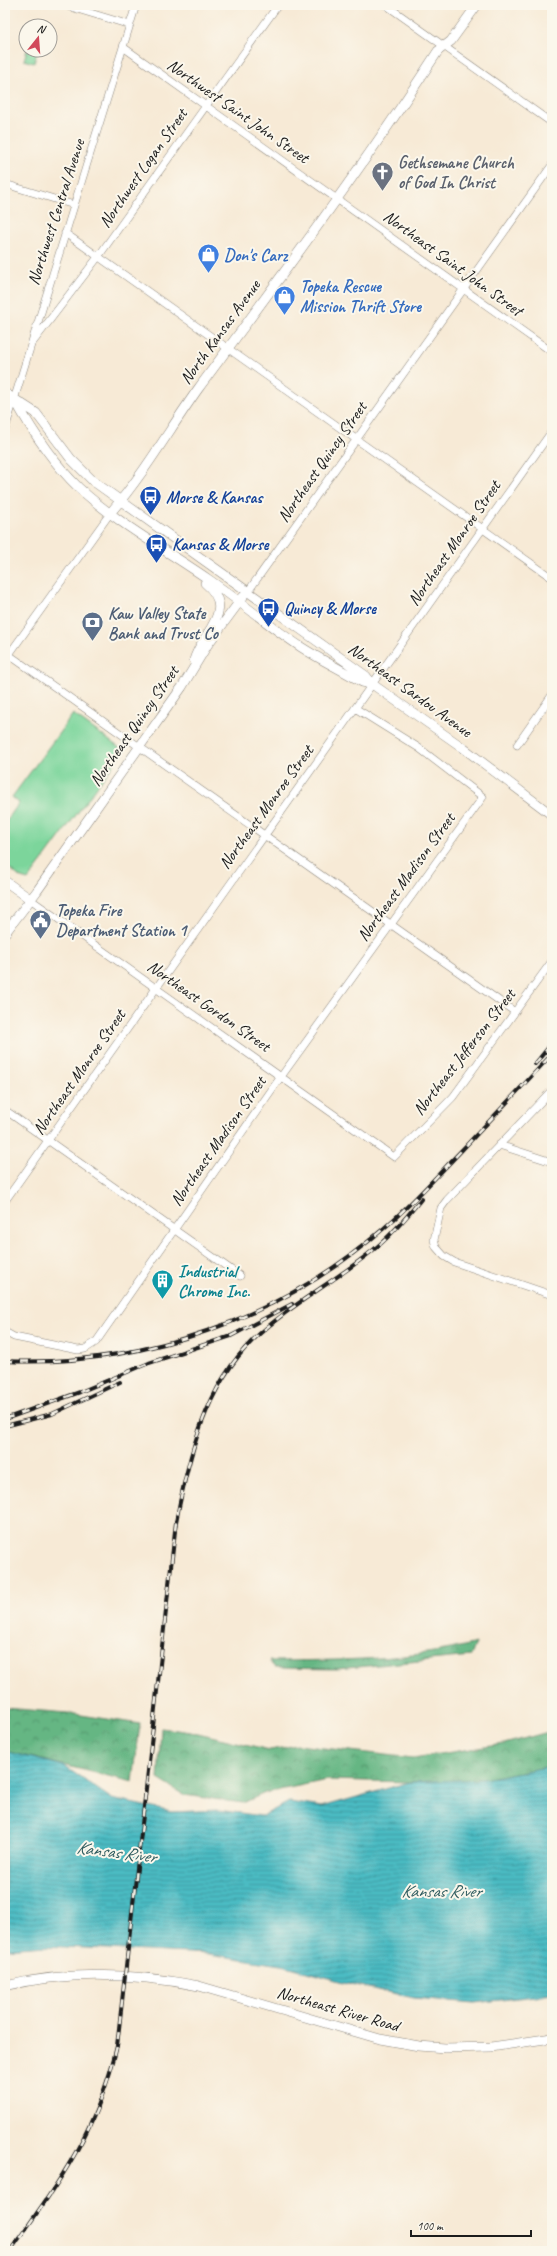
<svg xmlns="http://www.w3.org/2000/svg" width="557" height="2256" viewBox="0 0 557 2256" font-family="Caveat,sans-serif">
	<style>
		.grass { fill: #7cd59b; stroke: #4c785c }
		.forest { fill: url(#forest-crowns); stroke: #406950 }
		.park { fill: url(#park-tufts); stroke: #4c785c }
		.water { fill: url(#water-rules); stroke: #346c70 }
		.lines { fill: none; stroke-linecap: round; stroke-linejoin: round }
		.street-casing { stroke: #8a8379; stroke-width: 8 }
		.secondary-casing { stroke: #8a8379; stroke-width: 10 }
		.street { stroke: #fff; stroke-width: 7 }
		.secondary { stroke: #fff; stroke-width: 9 }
		.rail-casing { stroke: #1c1c1c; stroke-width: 4 }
		.rail { stroke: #fbf7ec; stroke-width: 2.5; stroke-dasharray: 8; stroke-linecap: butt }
		.labels { text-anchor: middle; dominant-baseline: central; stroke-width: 4; stroke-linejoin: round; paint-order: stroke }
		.street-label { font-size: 17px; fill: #1c1c1c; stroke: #fbf7ec }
		.worship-label { font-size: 17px; font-weight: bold; fill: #5b616d; stroke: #fbf7ec; text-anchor: start }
		.shop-label { font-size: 17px; font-weight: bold; fill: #366cbe; stroke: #fbf7ec; text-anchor: start }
		.transit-label { font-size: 17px; font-weight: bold; fill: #164399; stroke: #fbf7ec; text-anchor: start }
		.service-label { font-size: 17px; font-weight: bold; fill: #4e5e75; stroke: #fbf7ec; text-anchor: start }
		.culture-label { font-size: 17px; font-weight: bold; fill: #0d838f; stroke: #fbf7ec; text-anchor: start }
		.water-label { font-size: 18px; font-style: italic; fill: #2f5c5f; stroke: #fbf7ec }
	</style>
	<defs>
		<pattern id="forest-crowns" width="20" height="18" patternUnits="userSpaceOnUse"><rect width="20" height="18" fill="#65b683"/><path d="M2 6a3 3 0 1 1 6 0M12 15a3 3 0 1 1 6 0" fill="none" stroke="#52936a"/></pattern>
		<pattern id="park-tufts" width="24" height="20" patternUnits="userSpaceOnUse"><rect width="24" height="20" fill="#7cd59b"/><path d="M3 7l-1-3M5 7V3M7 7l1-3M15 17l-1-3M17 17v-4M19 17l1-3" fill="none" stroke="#6bb685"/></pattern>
		<pattern id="water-rules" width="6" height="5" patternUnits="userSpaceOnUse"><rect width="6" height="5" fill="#4cbbc3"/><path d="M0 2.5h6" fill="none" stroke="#3e979e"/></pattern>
	</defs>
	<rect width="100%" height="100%" fill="#fbf7ec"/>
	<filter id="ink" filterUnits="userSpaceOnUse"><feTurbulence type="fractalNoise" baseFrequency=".025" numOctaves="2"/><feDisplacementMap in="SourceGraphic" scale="8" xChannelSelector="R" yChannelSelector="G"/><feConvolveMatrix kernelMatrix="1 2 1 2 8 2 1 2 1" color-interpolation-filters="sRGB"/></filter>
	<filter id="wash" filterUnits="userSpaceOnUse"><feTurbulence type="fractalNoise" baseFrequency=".012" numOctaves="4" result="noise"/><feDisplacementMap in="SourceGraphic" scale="16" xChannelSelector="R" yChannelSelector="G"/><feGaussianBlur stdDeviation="0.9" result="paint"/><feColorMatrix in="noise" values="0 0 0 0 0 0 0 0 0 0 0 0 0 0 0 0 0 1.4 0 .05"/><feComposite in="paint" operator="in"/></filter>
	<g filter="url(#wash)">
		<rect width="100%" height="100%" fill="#f7ead6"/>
		<path class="grass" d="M73 714 121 749V754L28 880 21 878 5 865V823L19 803 12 797Z"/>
		<path class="forest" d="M476 1643 471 1656 337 1669 275 1668 269 1661C338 1660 409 1661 476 1643Z
			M5 1708 68 1713 140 1724 133 1782 5 1751Z
			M161 1728 198 1733 270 1750 297 1745 413 1758 504 1744 552 1731V1766L484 1779 410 1782 327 1780 265 1793 243 1803 184 1795 158 1779Z"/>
		<path class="park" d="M27 50 37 52 34 63 24 60Z"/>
		<path class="water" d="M5 1751 64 1766 112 1799 172 1812 218 1810 262 1816 289 1802 322 1807 410 1782 484 1779 552 1766V1994L474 2003 414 1998 343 1982 287 1966 209 1954 45 1946 5 1949Z"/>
	</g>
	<g filter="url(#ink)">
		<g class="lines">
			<defs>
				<path id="street" d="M64 5 130 25
					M386 5 552 123
					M123 47 552 352
					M5 184 74 205
					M65 233 552 578
					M33 342 98 257 278 5
					M5 429 136 5
					M247 593 552 165
					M5 652 515 1012
					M5 660 111 512
					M517 745 552 695
					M30 899 394 1157 453 1097 552 961
					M552 1090 447 1200 441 1208 434 1240 436 1247 444 1256 454 1262 552 1295
					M5 1110 240 1276
					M499 1145 552 1162
					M5 1201 552 431
					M5 1332 14 1337 78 1350 85 1349 96 1342 275 1085 483 797 419 748 355 708"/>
				<path id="secondary" d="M5 393 36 413 71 459 93 481 366 676 372 684 462 747 552 815
					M15 400C32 431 53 463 79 488 117 523 166 550 208 579 240 601 269 626 301 647 321 660 342 670 362 682L372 684
					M111 512C144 474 169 430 198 389 280 278 363 167 438 51L451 41 477 5
					M194 660C202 632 238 610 205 583
					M5 881 30 899
					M5 933 37 891 182 687 208 644 243 597
					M5 1986C70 1970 134 1973 199 1986L380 2039 419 2046 445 2048 491 2047 552 2038"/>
			</defs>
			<use href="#street" class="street-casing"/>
			<use href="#secondary" class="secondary-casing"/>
			<use href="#street" class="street"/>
			<use href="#secondary" class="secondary"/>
			<defs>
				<path id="rail" d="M535 1064 552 1043
					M5 1361C142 1367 280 1319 383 1229 411 1205 435 1178 460 1152 491 1119 522 1087 552 1054
					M5 1419 80 1392 149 1363 231 1336 292 1304
					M5 1426 52 1414 120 1382
					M10 2251C60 2181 97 2131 117 2046L176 1522C188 1459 205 1387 253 1340 288 1306 334 1282 372 1251 391 1236 407 1217 422 1198"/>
			</defs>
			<use href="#rail" class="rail-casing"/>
			<use href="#rail" class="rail"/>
		</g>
	</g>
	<defs>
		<symbol id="church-pin" viewBox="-11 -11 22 30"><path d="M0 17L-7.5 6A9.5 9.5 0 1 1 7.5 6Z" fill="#6b7280" stroke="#fbf7ec"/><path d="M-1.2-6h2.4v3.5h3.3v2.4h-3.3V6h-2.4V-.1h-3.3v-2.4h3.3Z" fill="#fff"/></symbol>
		<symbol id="shop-pin" viewBox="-11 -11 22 30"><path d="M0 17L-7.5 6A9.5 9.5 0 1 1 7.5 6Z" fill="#3f7fe0" stroke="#fbf7ec"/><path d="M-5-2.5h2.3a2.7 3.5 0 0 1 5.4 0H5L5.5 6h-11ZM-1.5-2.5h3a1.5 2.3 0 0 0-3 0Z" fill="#fff"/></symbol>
		<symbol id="bus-pin" viewBox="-11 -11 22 30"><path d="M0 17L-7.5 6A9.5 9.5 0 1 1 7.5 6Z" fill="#1a4fb4" stroke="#fbf7ec"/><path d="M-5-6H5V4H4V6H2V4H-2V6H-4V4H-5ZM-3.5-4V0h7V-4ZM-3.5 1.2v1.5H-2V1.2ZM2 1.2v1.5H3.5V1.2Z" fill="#fff"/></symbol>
		<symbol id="bank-pin" viewBox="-11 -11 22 30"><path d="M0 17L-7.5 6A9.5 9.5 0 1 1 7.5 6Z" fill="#5c6f8a" stroke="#fbf7ec"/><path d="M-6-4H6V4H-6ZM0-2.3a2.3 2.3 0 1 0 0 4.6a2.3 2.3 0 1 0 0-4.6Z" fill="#fff"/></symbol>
		<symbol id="civic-pin" viewBox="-11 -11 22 30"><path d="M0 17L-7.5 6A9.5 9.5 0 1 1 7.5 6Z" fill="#5c6f8a" stroke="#fbf7ec"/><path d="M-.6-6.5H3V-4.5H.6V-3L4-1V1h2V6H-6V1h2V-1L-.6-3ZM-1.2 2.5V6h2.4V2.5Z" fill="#fff"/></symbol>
		<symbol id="building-pin" viewBox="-11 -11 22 30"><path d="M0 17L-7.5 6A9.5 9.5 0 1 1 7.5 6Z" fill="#0f9aa8" stroke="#fbf7ec"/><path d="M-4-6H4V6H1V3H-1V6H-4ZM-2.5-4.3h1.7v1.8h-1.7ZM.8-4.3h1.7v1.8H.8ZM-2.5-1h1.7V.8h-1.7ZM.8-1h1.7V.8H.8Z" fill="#fff"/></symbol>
	</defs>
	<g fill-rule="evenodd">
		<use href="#church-pin" x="370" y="160" width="25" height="34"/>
		<use href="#shop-pin" x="196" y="242" width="25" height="34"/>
		<use href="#shop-pin" x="272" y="284" width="25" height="34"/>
		<use href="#bus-pin" x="138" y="484" width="25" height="34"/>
		<use href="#bus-pin" x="144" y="532" width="25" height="34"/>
		<use href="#bus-pin" x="256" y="596" width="25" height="34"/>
		<use href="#bank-pin" x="80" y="610" width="25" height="34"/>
		<use href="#civic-pin" x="28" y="908" width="25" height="34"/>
		<use href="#building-pin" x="150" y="1268" width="25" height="34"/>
	</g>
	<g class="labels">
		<g class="street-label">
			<text transform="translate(238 111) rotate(35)">Northwest Saint John Street</text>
			<text transform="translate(143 168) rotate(-55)">Northwest Logan Street</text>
			<text transform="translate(56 212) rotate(-72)">Northwest Central Avenue</text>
			<text transform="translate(453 263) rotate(36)">Northeast Saint John Street</text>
			<text transform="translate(220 332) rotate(-54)">North Kansas Avenue</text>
			<text transform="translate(322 462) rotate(-55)">Northeast Quincy Street</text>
			<text transform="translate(454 543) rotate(-55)">Northeast Monroe Street</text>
			<text transform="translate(410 690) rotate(36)">Northeast Sardou Avenue</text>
			<text transform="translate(134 726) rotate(-55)">Northeast Quincy Street</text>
			<text transform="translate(266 807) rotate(-54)">Northeast Monroe Street</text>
			<text transform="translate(406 877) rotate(-54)">Northeast Madison Street</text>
			<text transform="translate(209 1006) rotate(35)">Northeast Gordon Street</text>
			<text transform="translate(464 1052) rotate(-52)">Northeast Jefferson Street</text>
			<text transform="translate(79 1072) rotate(-55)">Northeast Monroe Street</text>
			<text transform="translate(218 1141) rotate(-55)">Northeast Madison Street</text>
			<text transform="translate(338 2009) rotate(16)">Northeast River Road</text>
		</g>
		<g class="worship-label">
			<text x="398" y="162">Gethsemane Church<tspan x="398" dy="20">of God In Christ</tspan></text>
		</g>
		<g class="shop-label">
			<text x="224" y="255">Don's Carz</text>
			<text x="300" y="286">Topeka Rescue<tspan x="300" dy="20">Mission Thrift Store</tspan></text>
		</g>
		<g class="transit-label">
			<text x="166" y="497">Morse &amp; Kansas</text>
			<text x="172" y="544">Kansas &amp; Morse</text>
			<text x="284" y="608">Quincy &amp; Morse</text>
		</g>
		<g class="service-label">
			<text x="108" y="613">Kaw Valley State<tspan x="108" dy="20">Bank and Trust Co</tspan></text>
			<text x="56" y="910">Topeka Fire<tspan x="56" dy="20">Department Station 1</tspan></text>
		</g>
		<g class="culture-label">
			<text x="178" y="1271">Industrial<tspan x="178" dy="20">Chrome Inc.</tspan></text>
		</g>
		<g class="water-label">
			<text transform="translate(116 1852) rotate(7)">Kansas River</text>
			<text x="441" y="1891">Kansas River</text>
		</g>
	</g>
	<rect width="557" height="2256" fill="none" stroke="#fbf7ec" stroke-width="20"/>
	<g transform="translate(38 38) rotate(17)"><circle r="19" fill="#fbf7ec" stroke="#a29f99"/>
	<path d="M0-3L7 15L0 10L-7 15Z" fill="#d1495b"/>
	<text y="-6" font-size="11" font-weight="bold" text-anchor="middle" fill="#1c1c1c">N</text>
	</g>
	<path d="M411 2230v6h120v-6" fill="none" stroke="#1c1c1c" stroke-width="2"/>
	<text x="417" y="2230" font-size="12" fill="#1c1c1c" stroke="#fbf7ec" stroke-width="3" paint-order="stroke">100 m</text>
</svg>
